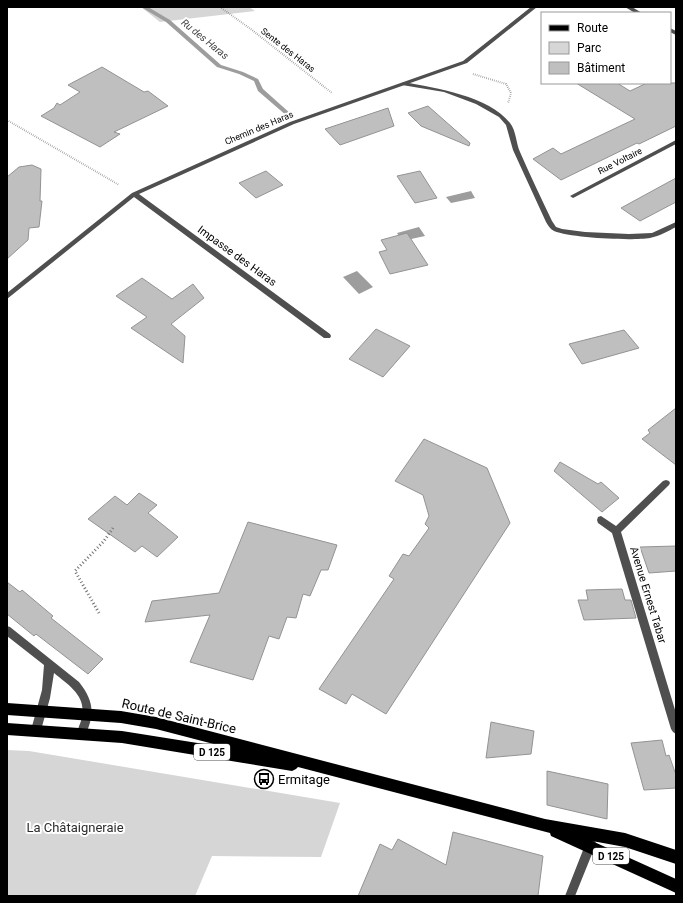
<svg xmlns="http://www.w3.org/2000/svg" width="683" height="903" viewBox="0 0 683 903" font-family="Roboto,sans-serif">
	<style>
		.green { fill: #d6d6d6 }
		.water { fill: #9d9d9d }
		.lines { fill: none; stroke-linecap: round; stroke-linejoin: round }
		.stream { fill: #9d9d9d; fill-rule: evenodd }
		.building { fill: #bfbfbf; stroke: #939393 }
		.path-far1 { stroke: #717171; stroke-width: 2; stroke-dasharray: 0.5 1.5; stroke-linecap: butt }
		.path { stroke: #717171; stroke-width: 3; stroke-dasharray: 1 2.5; stroke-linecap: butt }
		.service { fill: #4f4f4f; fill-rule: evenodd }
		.minor { fill: #4f4f4f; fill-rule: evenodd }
		.primary { fill: #000; fill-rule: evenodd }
		.labels { text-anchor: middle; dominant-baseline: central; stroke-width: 4; stroke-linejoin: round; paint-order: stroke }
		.far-street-label { font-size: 9px; fill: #000; stroke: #fff }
		.far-water-label { font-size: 10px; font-style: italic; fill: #3e3e3e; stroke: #fff }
		.shield { fill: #fff; stroke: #4c4c4c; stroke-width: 1 }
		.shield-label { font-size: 10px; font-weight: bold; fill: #000 }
		.street-label { font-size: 11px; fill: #000; stroke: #fff }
		.near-street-label { font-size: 13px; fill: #000; stroke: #fff }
		.near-poi-label { font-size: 13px; fill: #000; stroke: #fff; text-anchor: start }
		.near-park-label { font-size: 13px; fill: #2d2d2d; stroke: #fff }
	</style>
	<rect width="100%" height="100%" fill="#fff"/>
	<path class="green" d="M141 7H249L255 11 160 22Z
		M7 750 29 751 340 803 321 857 212 856 195 896H7Z"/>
	<path class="water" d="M471 191 475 198 451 203 446 197Z
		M419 227 425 236 402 241 397 233Z
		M357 271 373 287 359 294 343 277Z"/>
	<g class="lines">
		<path class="stream" d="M141 7H148L170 20 221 65 243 72 258 79 263 89 291 114V116H287L258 91 254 81 239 74 217 67 166 22Z"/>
	</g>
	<path class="building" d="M102 67 144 92 148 91 168 106 114 132 120 134 100 147 41 116 54 108 57 103 60 105 80 92 68 85Z
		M576 83H617L630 91 647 83H676V126L639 144 637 143 561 180 533 159 553 148 561 154 635 119Z
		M428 106 470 143 469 146 421 126 408 113Z
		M388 108 394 126 340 145 325 129Z
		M32 165 41 169 40 201H42L39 227 29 228 28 240 7 259V177L19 167Z
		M266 171 283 185 256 198 239 183Z
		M420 171 437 198 415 203 397 176Z
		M676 178V202L640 221 621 208Z
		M407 233 428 265 390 274 379 252 387 250 381 240Z
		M142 278 172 299 193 284 204 298 171 324 185 336 183 363 131 328 147 317 116 296Z
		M376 329 410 346 383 377 349 359Z
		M624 330 639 348 582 364 569 344Z
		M676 408V465L642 439 650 433 648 430Z
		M424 439 487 468 510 523 386 714 352 694 346 704 319 689 394 579 389 576 403 554 409 556 429 528 425 524 429 516 423 495 395 481Z
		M560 462 598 484 601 482 619 498 602 512 554 471Z
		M139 493 157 505 148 513 178 537 157 557 142 546 135 552 88 519 115 496 127 505Z
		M248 522 337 545 328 570H321L310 596 303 594 296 618 287 617 279 639 269 636 253 680 190 662 210 615 145 622 152 601 219 593Z
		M676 546V571L649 573 640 547Z
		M7 582 20 592 22 590 53 616 51 618 103 659 88 674 36 634 34 636 7 614Z
		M622 589 625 600H631L636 618 584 620 578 600H588L586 590Z
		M491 722 534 731 531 754 486 758Z
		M662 740 666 756 669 755 676 775V788L644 790 631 743Z
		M547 771 608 784 607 819 547 805Z
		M453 832 543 856 538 896H358L380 844 392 850 398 839 446 865Z"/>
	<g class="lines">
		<path class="path-far1" d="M220 7 252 30 332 93
			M473 74 506 84 511 93 508 103
			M7 120 119 185"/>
		<path class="path" d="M99 613 75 571 104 541 113 528"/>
		<path class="service" d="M404 82C436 88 489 96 510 123 516 130 516 143 520 152 530 175 541 198 552 221L556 227 562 229 585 232 629 234 652 233 676 222V227C668 231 660 236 650 238 632 241 571 238 554 231 550 229 548 225 546 222L513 150 506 125 499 117 476 104 444 92 402 85V83Z
			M666 480 669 481 670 483 669 485 621 532 676 713V734L673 732 671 729 612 533 598 523 597 520 598 517 601 516 616 526 663 481Z
			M591 839 595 840 596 844 575 896H565L587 840Z"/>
		<path class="minor" d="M531 7H537L467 63 294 124 139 194 330 334 331 336 330 338H324L134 197 7 299V293L132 193 290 122 463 61Z
			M625 7H632L642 13H635Z
			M670 28 676 31V35L670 32Z
			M676 140V144L575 197 573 198 570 196Z
			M7 626 10 627 79 682C94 701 95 714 85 736L82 738 79 736C76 731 79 727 81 721 88 697 71 687 54 673L50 698 41 730 39 733 36 735 33 733 31 730 42 690 44 665 7 636Z"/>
		<path class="primary" d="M7 703 121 711 156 717 545 819 625 833 676 850V864L625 847 592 841 676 879V893L551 836 550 833 298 767 296 769 292 771 122 743 7 735V723L122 731 229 748 156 729 121 723 7 715Z"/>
	</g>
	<defs>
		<symbol id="bus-ring" viewBox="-11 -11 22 22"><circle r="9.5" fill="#fff" stroke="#000" stroke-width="1.5"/><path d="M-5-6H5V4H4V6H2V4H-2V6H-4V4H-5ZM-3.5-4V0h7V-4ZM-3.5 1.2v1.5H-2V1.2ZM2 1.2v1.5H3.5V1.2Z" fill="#000"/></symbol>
	</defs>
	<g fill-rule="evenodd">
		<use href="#bus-ring" x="253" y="768" width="22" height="22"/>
	</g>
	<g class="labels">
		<g class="far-street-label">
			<text transform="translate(288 50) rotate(38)">Sente des Haras</text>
			<text transform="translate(259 128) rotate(-23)">Chemin des Haras</text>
			<text transform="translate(620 161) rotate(-27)">Rue Voltaire</text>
		</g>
		<g class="far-water-label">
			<text transform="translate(205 39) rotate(39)">Ru des Haras</text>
		</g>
		<g class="shield">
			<rect x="194" y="744" width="36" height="16" rx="3"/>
			<rect x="593" y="848" width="36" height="16" rx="3"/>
		</g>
		<g class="shield-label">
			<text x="212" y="752">D 125</text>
			<text x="611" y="856">D 125</text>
		</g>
		<g class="street-label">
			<text transform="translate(237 256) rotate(36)">Impasse des Haras</text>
			<text transform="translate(648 595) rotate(73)">Avenue Ernest Tabar</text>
		</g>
		<g class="near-street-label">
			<text transform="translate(179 716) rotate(13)">Route de Saint-Brice</text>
		</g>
		<g class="near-poi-label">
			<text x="278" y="779">Ermitage</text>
		</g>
		<g class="near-park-label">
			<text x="75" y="827">La Châtaigneraie</text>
		</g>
	</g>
	<rect width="683" height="903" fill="none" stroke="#000000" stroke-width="16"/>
	<rect x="541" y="12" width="130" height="72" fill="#ffffff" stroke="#999999"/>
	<rect x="549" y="25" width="20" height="6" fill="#000000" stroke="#999999"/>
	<text x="577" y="32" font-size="12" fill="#000000">Route</text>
	<rect x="549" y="42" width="20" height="12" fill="#d6d6d6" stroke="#999999"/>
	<text x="577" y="52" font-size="12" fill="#000000">Parc</text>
	<rect x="549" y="62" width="20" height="12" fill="#bfbfbf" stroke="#999999"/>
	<text x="577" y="72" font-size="12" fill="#000000">Bâtiment</text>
</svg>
